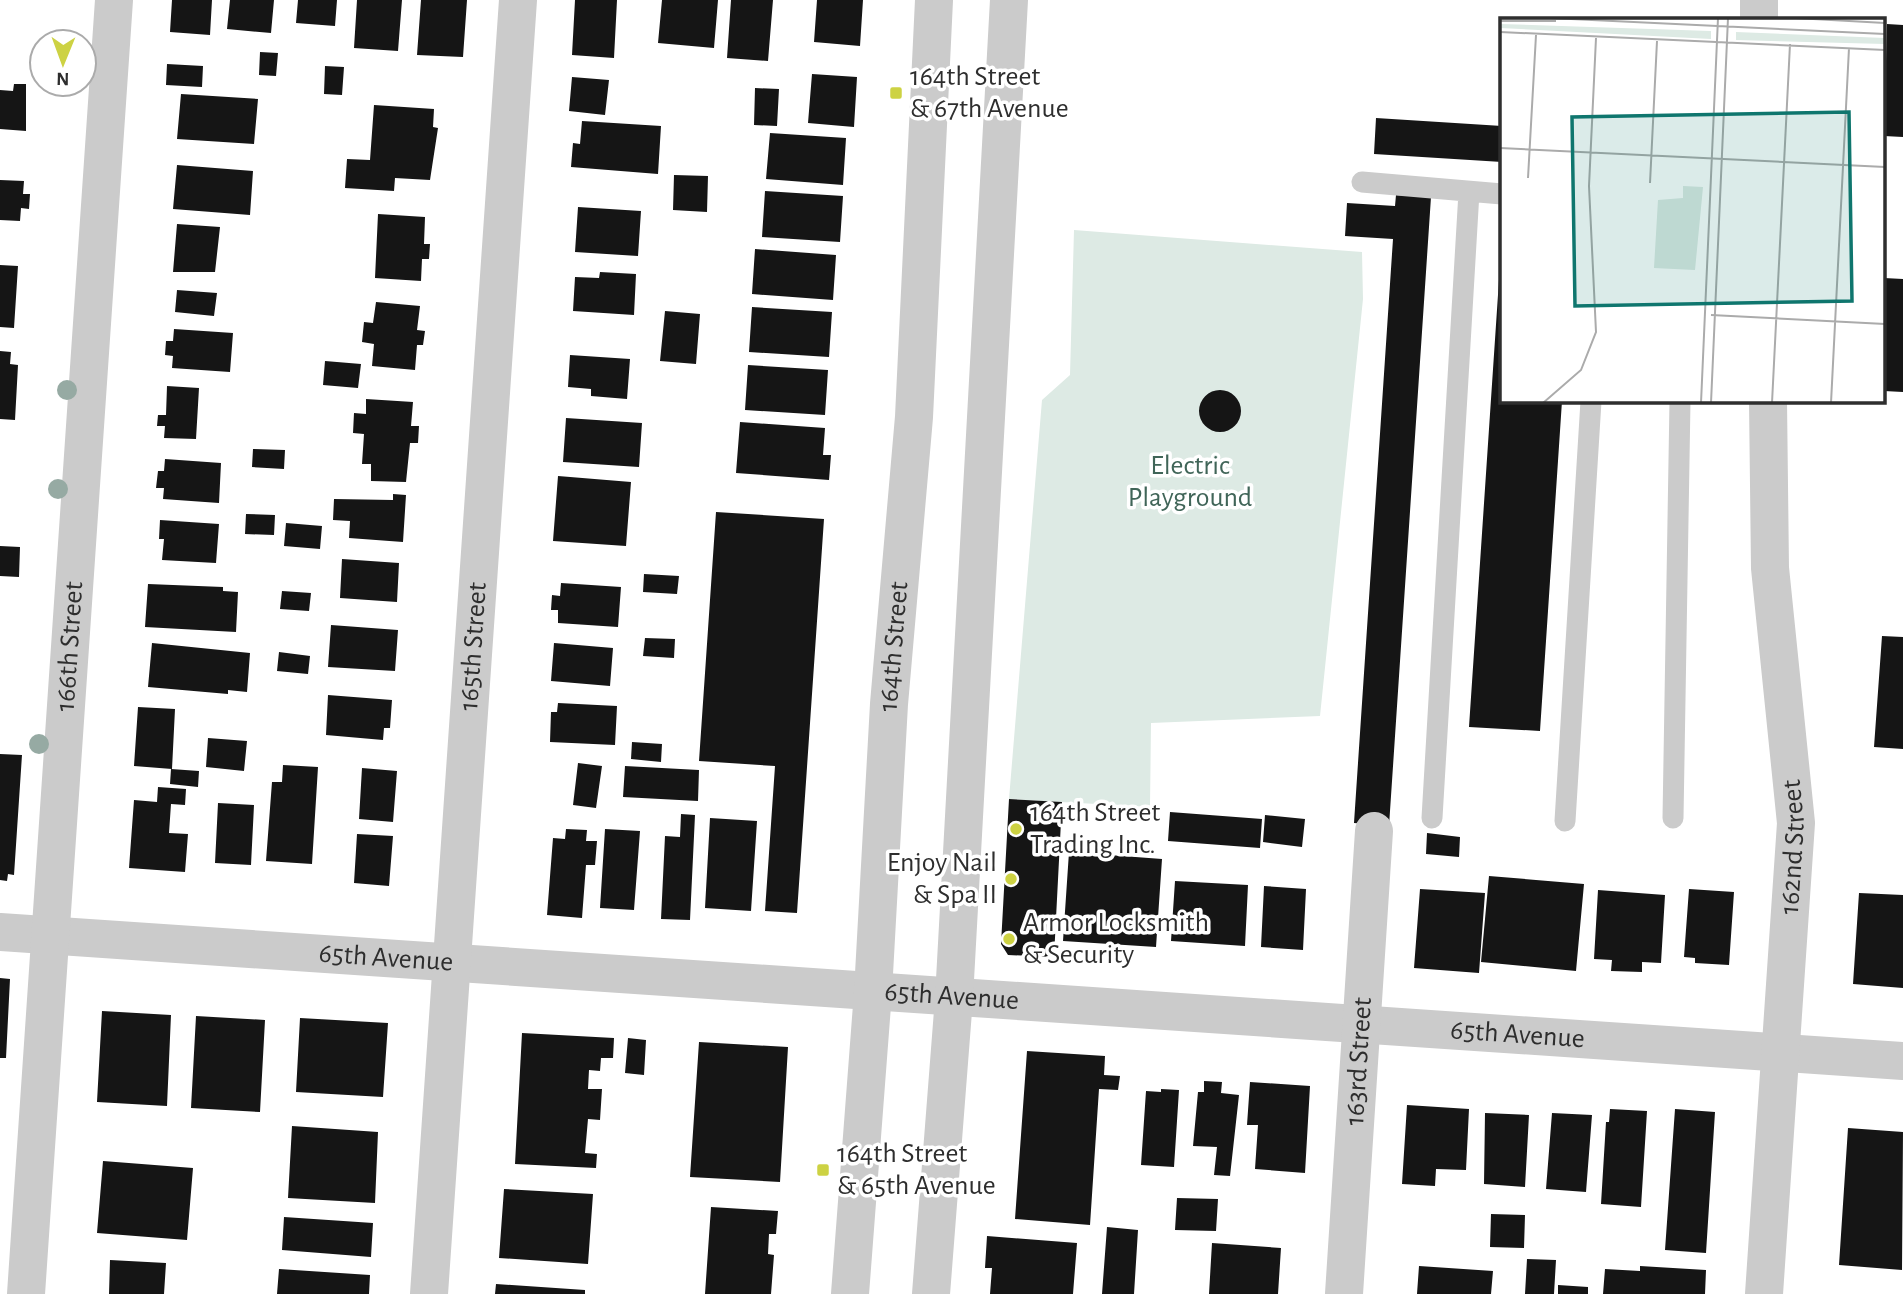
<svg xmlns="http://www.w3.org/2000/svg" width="1903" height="1294" viewBox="0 0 1903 1294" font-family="'Alegreya Sans',sans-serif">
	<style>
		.green { fill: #ddeae4 }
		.building { fill: #151515 }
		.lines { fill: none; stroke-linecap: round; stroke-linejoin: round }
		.service { stroke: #cbcbcb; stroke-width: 21 }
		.minor { stroke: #cbcbcb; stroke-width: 38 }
		.tertiary { stroke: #cbcbcb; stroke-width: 38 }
		.tree { fill: #96aaa3 }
		.poi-dot { fill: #cdd243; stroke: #fff; stroke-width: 2.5 }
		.labels { text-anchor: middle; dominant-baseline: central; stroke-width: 7; stroke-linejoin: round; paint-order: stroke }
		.poi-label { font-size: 28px; fill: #2e2e2e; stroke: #fff; text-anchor: start }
		.park-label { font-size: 28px; fill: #406558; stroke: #fff }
		.street-label { font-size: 28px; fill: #2e2e2e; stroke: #fff }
		.inset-road { fill: none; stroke: #ababab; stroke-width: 2 }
		.view { fill: #0f766e; fill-opacity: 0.15; stroke: #0f766e; stroke-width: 3.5 }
		.inset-edge { fill: none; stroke: #2e2e2e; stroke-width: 3.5 }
	</style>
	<rect width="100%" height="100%" fill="#fff"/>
	<path class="green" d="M1074 230 1362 252 1363 299 1320 716 1151 723 1150 807 1009 799 1042 400 1070 375Z"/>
	<path class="building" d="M172 0H212L210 35 170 32Z
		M230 0H274L271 33 227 29Z
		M298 0H337L335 26 296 23Z
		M357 0H402L398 51 354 48Z
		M421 0H467L463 57 417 55Z
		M575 0H617L614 58 572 55Z
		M662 0H718L714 48 658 43Z
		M731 0H773L768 61 727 58Z
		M817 0H863L860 46 814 42Z
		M1887 24 1903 25V137L1884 136Z
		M260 52 278 53 276 76 259 75Z
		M167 64 203 66 202 87 166 85Z
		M325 66 344 67 342 95 324 94Z
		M812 74 857 77 854 127 808 123Z
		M572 77 609 80 605 115 569 111Z
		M14 84H26V131L0 129V90L13 91Z
		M755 88 779 89 777 126 754 125Z
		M181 94 258 99 254 144 177 139Z
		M374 105 434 109 433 127 438 128 430 180 395 178 394 191 345 188 347 159 370 160Z
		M1376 118 1502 126V162L1374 154Z
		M582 121 661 126 658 174 571 167 573 143 580 144Z
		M770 133 846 138 843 185 766 179Z
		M177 165 253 171 250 215 173 209Z
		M674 175 708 176 707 212 673 210Z
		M0 180 24 181 23 194H30L29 209 21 208 20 221 0 220Z
		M765 191 843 196 840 242 762 237Z
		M1396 195 1431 197 1389 826 1354 823 1393 239 1345 236 1347 203 1395 206Z
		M578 207 641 211 638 256 575 252Z
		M378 214 425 217 424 244H430L429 259H422L421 281 375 278Z
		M177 224 220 227 215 272H173Z
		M755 249 836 255 833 300 752 294Z
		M0 265 18 266 14 328 0 327Z
		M1500 265 1502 401H1562L1540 731 1469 727Z
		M600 272 636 274 634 315 573 311 575 277 599 278Z
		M1884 278 1903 279V392L1884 391Z
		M177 290 217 293 214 316 175 312Z
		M376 302 420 306 417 330 425 331 423 345H417L415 370 372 366 374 344 362 342 364 322 373 323Z
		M752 307 832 312 829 357 749 352Z
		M665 311 700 314 696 364 660 361Z
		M174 329 233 333 230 372 172 368 173 356 165 355 166 341H173Z
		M0 351 11 352 10 364 18 365 15 420 0 419Z
		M570 355 630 359 627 399 591 396V389L568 387Z
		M325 361 361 364 358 388 323 385Z
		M748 365 828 370 825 415 745 410Z
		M167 386 199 388 196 439 164 438 165 426H157L158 415H166Z
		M1199 411a21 21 0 1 1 42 0a21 21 0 1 1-42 0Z
		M366 399 413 402 411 426H419L418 443H410L406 482 371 481V464H362L364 434 353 433 354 413 366 414Z
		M566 418 642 423 639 467 563 462Z
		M740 422 825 428 823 455H831L829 480 736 473Z
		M253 449 285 450 284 469 252 467Z
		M165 459 221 463 219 503 163 499 164 488H156L158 471H164Z
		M558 476 631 482 626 546 553 541Z
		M393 494 406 495 403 542 349 538 350 521 333 520 334 499 393 500Z
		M716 512 824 519 797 913 765 911 775 766 699 761Z
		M246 514 275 515 274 535 245 534Z
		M160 520 219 524 216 563 162 560 164 539H159Z
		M286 523 322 526 320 549 284 546Z
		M0 546 20 547 19 577 0 576Z
		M342 559 399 563 397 602 340 598Z
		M644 574 679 576 677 594 643 592Z
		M561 583 621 587 618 627 558 623V610H551L552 595 560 596Z
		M148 584 223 587V591L238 592 236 632 145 627Z
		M282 591 311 593 309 611 280 609Z
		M331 625 398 630 395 671 328 667Z
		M1882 636 1903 637V749L1874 747Z
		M645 638 675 639 674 658 643 656Z
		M152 643 250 653 247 692 228 690V694L148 687Z
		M554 643 613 648 610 686 551 681Z
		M279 652 310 656 308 674 277 671Z
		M328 695 392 700 390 728H384L383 740 326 735Z
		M558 703 617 706 615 745 550 742 551 712H557Z
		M138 707 175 709 172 769 134 766Z
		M208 738 247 741 244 771 206 767Z
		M632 742 662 744 661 762 631 759Z
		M0 754 22 755 14 875 8 874 7 881 0 880Z
		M578 763 602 766 596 808 573 805Z
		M283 765 318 767 312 864 266 861 272 782H282Z
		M625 766 699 770 698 801 623 797Z
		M362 768 397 771 393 822 359 819Z
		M171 769 199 771 198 787 170 784Z
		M158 787 186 789 185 805 171 804 169 833 188 834 185 872 129 868 134 800 157 802Z
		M1009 799 1062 802 1054 957 1008 955 1001 944Z
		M218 803 254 805 251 865 215 863Z
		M1170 812 1262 819 1260 848 1168 841Z
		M681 814 695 815 690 920 661 919 665 836 680 837Z
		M1265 815 1305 819 1302 847 1263 842Z
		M710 818 757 821 751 911 705 908Z
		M566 829 587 830 586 841H597L595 865H586L582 918 547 915 553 838 565 839Z
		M605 829 640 831 634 910 600 908Z
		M1427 833 1460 837 1459 857 1426 854Z
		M357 834 393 836 389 886 354 883Z
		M1069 852 1162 859 1156 947 1063 941Z
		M1489 876 1584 884 1576 971 1481 962Z
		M1175 881 1248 885 1245 946 1171 941Z
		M1264 886 1306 889 1303 950 1261 947Z
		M1420 889 1485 893 1479 973 1414 968Z
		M1689 889 1734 892 1729 965 1695 963V958L1684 957Z
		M1598 890 1665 895 1661 963 1642 962V972L1611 971 1612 960 1594 959Z
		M1859 893 1903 895V988L1853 984Z
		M0 978 10 979 6 1058H0Z
		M102 1011 171 1015 167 1106 97 1102Z
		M196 1016 265 1020 260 1112 191 1108Z
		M300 1018 388 1023 383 1097 296 1092Z
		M522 1033 614 1038 613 1058H601L600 1071 589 1070 588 1089H602L600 1120 588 1119 585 1153 597 1154 596 1168 515 1164Z
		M628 1038 646 1040 644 1075 625 1073Z
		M699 1042 788 1047 780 1182 690 1177Z
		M1027 1051 1105 1056 1104 1075 1120 1076 1118 1090 1099 1089 1090 1225 1015 1219Z
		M1204 1081 1222 1082 1221 1093 1239 1095 1230 1176 1214 1175 1217 1147 1193 1146 1198 1092H1204Z
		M1250 1082 1310 1086 1305 1173 1255 1169 1258 1125H1247Z
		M1161 1089 1179 1090 1174 1167 1141 1165 1146 1091 1161 1092Z
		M1407 1105 1469 1109 1466 1170 1436 1169 1435 1186 1402 1184Z
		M1610 1109 1647 1111 1641 1207 1601 1204 1606 1122H1609Z
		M1675 1109 1715 1112 1706 1253 1665 1250Z
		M1485 1113 1529 1115 1525 1187 1484 1184Z
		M1552 1113 1592 1115 1586 1192 1546 1189Z
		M292 1126 378 1132 375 1203 288 1198Z
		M1848 1128 1903 1132 1902 1270 1839 1265Z
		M103 1161 193 1168 187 1240 97 1233Z
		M504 1189 593 1194 588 1264 499 1258Z
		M1177 1198 1218 1199 1216 1231 1175 1230Z
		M711 1207 778 1211 776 1234H769L768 1254 774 1255 771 1294H705Z
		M1491 1214 1525 1215 1524 1248 1490 1247Z
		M284 1217 373 1223 371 1257 282 1250Z
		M1107 1227 1138 1230 1134 1294H1102Z
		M987 1236 1077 1243 1073 1294H990L992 1268H985Z
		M1212 1243 1281 1248 1278 1294H1209Z
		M1527 1259 1556 1260 1554 1294H1525Z
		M110 1260 166 1263 164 1294H109Z
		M1419 1266 1493 1271 1491 1294H1417Z
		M1640 1266 1706 1270 1705 1294H1603L1605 1269 1640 1271Z
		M279 1269 370 1275 369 1294H277Z
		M496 1284 585 1290V1294H495Z
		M1558 1285 1588 1287V1294H1558Z"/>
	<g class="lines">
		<path class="service" d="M1362 182 1502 194
			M1432 818 1469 192
			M1673 818 1680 401
			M1565 821 1591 401"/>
		<g class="minor">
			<path d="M1759 0V19"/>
			<path id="s1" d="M0 932 1903 1061"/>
			<path id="s2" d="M26 1294 114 0"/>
			<path id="s3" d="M429 1294 518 0"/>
			<path id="s4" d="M1344 1294 1374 831"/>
			<path id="s5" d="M1764 1294 1796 823 1770 568 1768 401"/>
		</g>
		<g class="tertiary">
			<path id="s6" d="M850 1294 873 992 889 704 914 417 934 0"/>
			<path d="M931 1294 954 998 1009 0"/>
		</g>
	</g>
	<g class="tree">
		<circle cx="67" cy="390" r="10"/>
		<circle cx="58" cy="489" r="10"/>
		<circle cx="39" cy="744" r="10"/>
	</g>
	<g class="poi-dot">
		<rect x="889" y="86" width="14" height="14" rx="3.5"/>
		<circle cx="1016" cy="829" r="7"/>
		<circle cx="1011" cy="879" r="7"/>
		<circle cx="1009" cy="939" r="7"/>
		<rect x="816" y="1163" width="14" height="14" rx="3.5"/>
	</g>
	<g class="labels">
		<g class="poi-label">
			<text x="910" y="77">164th Street<tspan x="910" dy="32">&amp; 67th Avenue</tspan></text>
			<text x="1030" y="813">164th Street<tspan x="1030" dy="32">Trading Inc.</tspan></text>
			<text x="997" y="863" text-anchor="end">Enjoy Nail<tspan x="997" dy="32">&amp; Spa II</tspan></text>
			<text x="1023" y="923">Armor Locksmith<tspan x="1023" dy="32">&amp; Security</tspan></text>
			<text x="837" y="1154">164th Street<tspan x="837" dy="32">&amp; 65th Avenue</tspan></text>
		</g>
		<g class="park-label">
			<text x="1190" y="466">Electric<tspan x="1190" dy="32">Playground</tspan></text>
		</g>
		<g class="street-label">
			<text stroke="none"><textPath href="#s2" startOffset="649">166th Street</textPath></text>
			<text stroke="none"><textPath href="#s3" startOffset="649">165th Street</textPath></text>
			<text stroke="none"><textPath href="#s6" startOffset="649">164th Street</textPath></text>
			<text stroke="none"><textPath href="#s5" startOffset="448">162nd Street</textPath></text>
			<text stroke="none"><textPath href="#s1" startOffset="387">65th Avenue</textPath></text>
			<text stroke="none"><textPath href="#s1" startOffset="954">65th Avenue</textPath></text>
			<text stroke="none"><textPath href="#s1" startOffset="1521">65th Avenue</textPath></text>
			<text stroke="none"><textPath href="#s4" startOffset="233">163rd Street</textPath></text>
		</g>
	</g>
	<g transform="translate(1500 18)">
		<rect width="385" height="385" fill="#fff"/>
		<path d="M0 6 211 13V21L0 10ZM236 14 385 20V26L236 22ZM183 168 203 169 195 252 154 250 158 182 183 180Z" fill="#ddeae4"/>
		<path class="inset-road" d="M50 0 385 16M295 0 385 5M0 3H56M0 14 385 32M0 130 385 149M28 160 36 17M150 165 157 23M211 297 385 306M43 385 81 352 96 314 89 168 96 20M201 385 218 0M211 385 228 0M272 385 290 26M331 385 349 30"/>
		<path class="view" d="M349 94 352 283 75 288 72 99Z"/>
		<rect width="385" height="385" class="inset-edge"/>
	</g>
	<g transform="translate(63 63) rotate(181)"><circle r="33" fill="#ffffff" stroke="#ababab" stroke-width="2"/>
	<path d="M0-5L12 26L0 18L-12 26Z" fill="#cdd243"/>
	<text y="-10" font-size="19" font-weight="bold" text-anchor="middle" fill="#2e2e2e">N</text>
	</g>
</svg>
